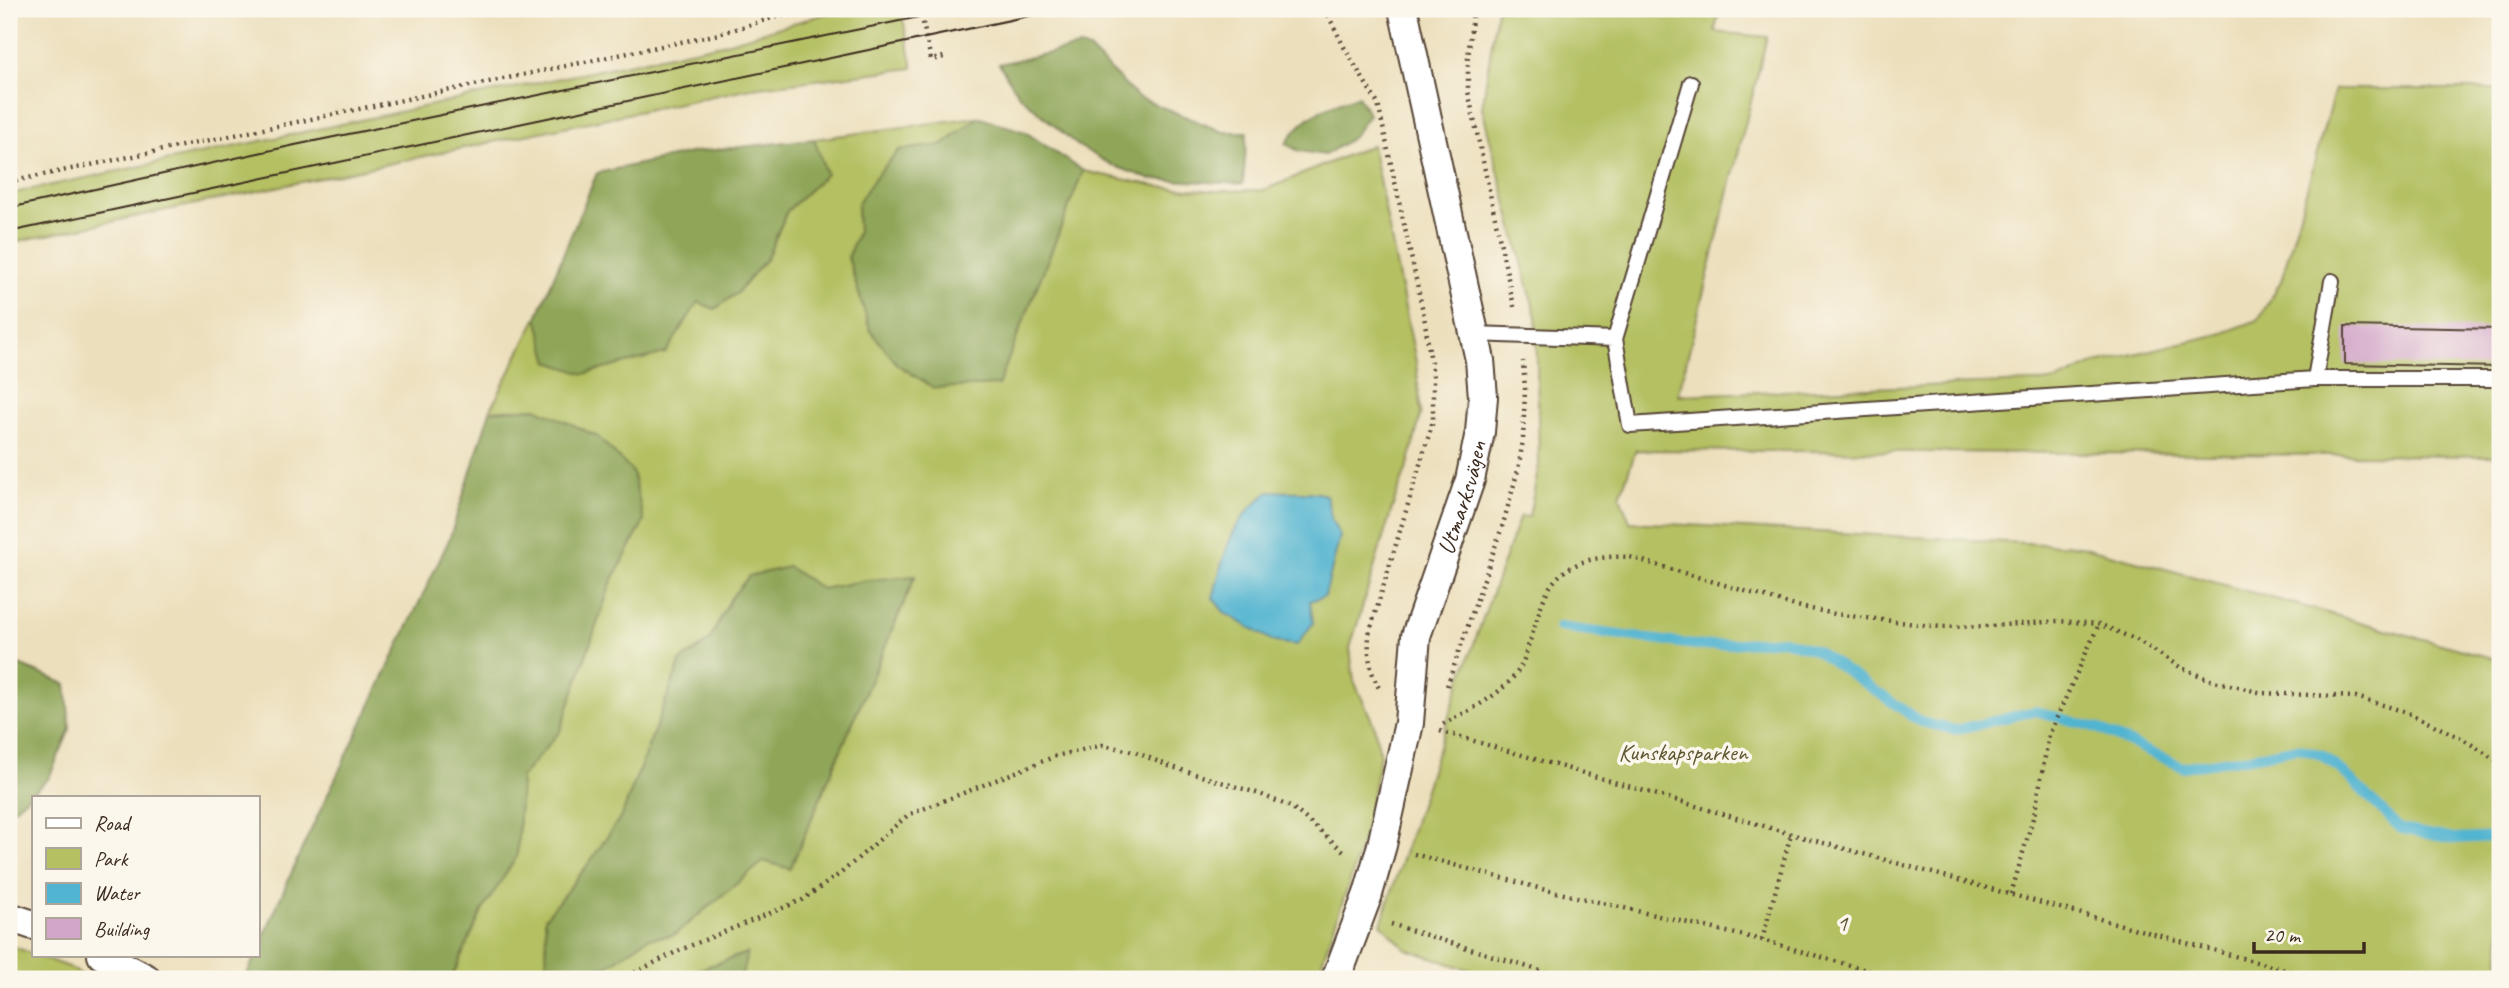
<svg xmlns="http://www.w3.org/2000/svg" width="2509" height="988" viewBox="0 0 2509 988" font-family="Caveat,sans-serif">
	<style>
		.green { fill: #b4c062; stroke: #787540; stroke-width: 2; fill-rule: evenodd }
		.forest { fill: #8fa658; stroke: #65683b; stroke-width: 2 }
		.water { fill: #51b4d0; stroke: #466f77; stroke-width: 2 }
		.lines { fill: none; stroke-linecap: round; stroke-linejoin: round }
		.stream { stroke: #51b4d0; stroke-width: 10 }
		.building { fill: #d2a6c9 }
		.lane-casing { stroke: #564536; stroke-width: 18 }
		.street-casing { stroke: #564536; stroke-width: 32 }
		.path { stroke: #564536; stroke-width: 4.5; stroke-dasharray: 2 5; stroke-linecap: butt }
		.lane { stroke: #fff; stroke-width: 14 }
		.street { stroke: #fff; stroke-width: 28 }
		.tram { stroke: #3b2a1e; stroke-width: 2 }
		.labels { text-anchor: middle; dominant-baseline: central; stroke-width: 7; stroke-linejoin: round; paint-order: stroke }
		.street-label { font-size: 24px; fill: #3b2a1e; stroke: #fbf7ec }
		.park-label { font-size: 24px; fill: #5f5732; stroke: #fbf7ec }
	</style>
	<rect width="100%" height="100%" fill="#fbf7ec"/>
	<filter id="ink" filterUnits="userSpaceOnUse"><feTurbulence type="fractalNoise" baseFrequency=".0143" numOctaves="2"/><feDisplacementMap in="SourceGraphic" scale="14" xChannelSelector="R" yChannelSelector="G"/><feConvolveMatrix kernelMatrix="1 2 1 2 8 2 1 2 1" color-interpolation-filters="sRGB"/></filter>
	<filter id="wash" filterUnits="userSpaceOnUse"><feTurbulence type="fractalNoise" baseFrequency=".00686" numOctaves="4" result="noise"/><feDisplacementMap in="SourceGraphic" scale="28" xChannelSelector="R" yChannelSelector="G"/><feGaussianBlur stdDeviation="1.57" result="paint"/><feColorMatrix in="noise" values="0 0 0 0 0 0 0 0 0 0 0 0 0 0 0 0 0 1.4 0 .05"/><feComposite in="paint" operator="in"/></filter>
	<g filter="url(#wash)">
		<rect width="100%" height="100%" fill="#ecdfbc"/>
		<path class="green" d="M842 9H901L913 68 751 88 9 243V194L722 44Z
			M1497 9H1719L1715 32 1767 37 1678 395 2057 381 2096 363 2220 334 2258 320 2281 281 2335 89H2500V456L1636 450 1620 496 1630 522 2081 546 2500 660V979H1496L1406 949 1381 924 1460 682 1520 516 1529 517 1539 465 1536 317 1482 108Z
			M978 117 943 145 899 150 857 204 858 232 848 257 870 330 998 385 1083 171 1161 187 1217 191 1264 190 1372 145 1416 362 1421 414 1409 462 1394 502 1350 648 1354 681 1374 725 1380 754 1368 819 1352 875 1316 979H741L746 953 672 979H451L482 911 517 856 521 777 560 731 611 583 644 521 536 408 490 411 537 317 549 362 698 301 767 258 787 211 826 174 814 139ZM788 567 822 589 868 580 915 577 790 869 764 861 674 935 648 938 590 862 622 815 681 661 709 641 731 598Z
			M9 945 68 967 89 979H9Z"/>
		<path class="forest" d="M1078 47 1089 49 1137 97 1223 132H1247L1243 184 1150 179 1112 165 1077 145 1019 95 999 64Z
			M1358 96 1369 115 1352 138 1325 155 1299 151 1286 144C1302 115 1328 106 1358 96Z
			M978 117 1025 132 1083 171 998 385 934 388 898 365 870 330 848 257 858 232 857 204 876 176 899 150 943 145Z
			M814 139 826 174 787 211 767 258 737 293 715 309 698 302 666 353 584 374 549 362 537 317 597 173 695 152Z
			M536 408 597 436 632 471 644 521 611 583 560 731 521 777 517 856 482 911 451 979H245L301 851 449 540 490 411Z
			M788 567 822 589 868 580 915 576 790 869 764 861 674 935 648 938 609 965 577 973 547 969 545 918 590 862 622 815 681 661 709 641 731 598 749 576Z
			M9 661 66 684 70 729 49 778 9 813Z
			M747 953 741 979H672Z"/>
		<path class="water" d="M1270 491C1289 493 1308 490 1326 495L1332 521 1340 536 1325 596 1310 601 1313 623 1297 645 1275 642 1225 613 1213 598C1225 552 1229 521 1270 491Z"/>
		<g class="lines">
			<path class="stream" d="M1559 627 1702 646 1783 640 1817 651 1921 722 1955 730 2035 711 2097 728 2183 767 2251 757 2298 748 2321 755 2341 770 2401 829 2454 839 2500 837"/>
		</g>
		<g id="blocks">
			<path class="building" d="M2345 326 2500 329V367L2345 364Z"/>
		</g>
	</g>
	<g filter="url(#ink)">
		<use href="#blocks" fill-opacity="0" stroke="#564536" stroke-width="2"/>
		<g class="lines">
			<defs>
				<path id="lane" d="M1474 334 1615 339 1630 425 2315 379H2500
					M1615 339 1691 83
					M2315 379 2332 281"/>
				<g id="street">
					<path d="M9 917 33 925"/>
					<path d="M102 955 147 979"/>
					<path id="s1" d="M1336 979 1368 894 1382 845 1409 723 1416 636 1470 480 1480 432 1483 397 1480 360 1403 9"/>
				</g>
			</defs>
			<use href="#lane" class="lane-casing"/>
			<use href="#street" class="street-casing"/>
			<path class="path" d="M920 9 931 60 944 57
				M1325 9 1344 47 1378 104 1424 316 1433 376V421L1369 634C1368 655 1369 670 1379 688
				M1473 9 1468 58V91L1515 311
				M9 182 719 34 802 9
				M1447 686 1503 524 1518 470 1523 440 1525 389 1523 361
				M1443 724C1470 710 1503 695 1520 668 1525 659 1527 647 1531 638 1536 623 1540 606 1547 592 1563 561 1598 555 1630 557L1792 605 1835 614 1940 627 1991 626 2059 621 2099 624 2139 641 2180 667 2210 680 2262 693 2356 697 2406 712 2463 739 2500 763
				M1440 731 1791 834 2318 979
				M1414 854 1542 889 1762 940 1897 979
				M2011 894 2035 811 2049 735 2099 624
				M1391 924 1566 979
				M1762 940 1791 834
				M9 979 16 953
				M622 979 680 950 802 900 841 873 908 815 1056 756 1103 745 1135 752 1169 766 1260 794 1293 808 1346 853"/>
			<use href="#lane" class="lane"/>
			<use href="#street" class="street"/>
			<path class="tram" d="M9 208 295 145 958 9
				M9 232 1062 9"/>
		</g>
	</g>
	<g class="labels">
		<g class="street-label">
			<text stroke="none"><textPath href="#s1" startOffset="500">Utmarksvägen</textPath></text>
		</g>
		<g class="park-label">
			<text x="1683" y="752">Kunskapsparken</text>
			<text x="1842" y="923">1</text>
		</g>
	</g>
	<rect width="2509" height="988" fill="none" stroke="#fbf7ec" stroke-width="35"/>
	<rect x="32" y="796" width="228" height="161" fill="#fbf7ec" stroke="#aea59a" stroke-width="2"/>
	<rect x="46" y="818" width="35" height="10" fill="#ffffff" stroke="#aea59a" stroke-width="2"/>
	<text x="94" y="830" font-size="21" fill="#3b2a1e">Road</text>
	<rect x="46" y="848" width="35" height="21" fill="#b4c062" stroke="#aea59a" stroke-width="2"/>
	<text x="94" y="866" font-size="21" fill="#3b2a1e">Park</text>
	<rect x="46" y="883" width="35" height="21" fill="#51b4d0" stroke="#aea59a" stroke-width="2"/>
	<text x="94" y="900" font-size="21" fill="#3b2a1e">Water</text>
	<rect x="46" y="918" width="35" height="21" fill="#d2a6c9" stroke="#aea59a" stroke-width="2"/>
	<text x="94" y="936" font-size="21" fill="#3b2a1e">Building</text>
	<path d="M2254 942v10h110v-10" fill="none" stroke="#3b2a1e" stroke-width="3.5"/>
	<text x="2264" y="942" font-size="21" fill="#3b2a1e" stroke="#fbf7ec" stroke-width="5" paint-order="stroke">20 m</text>
</svg>
